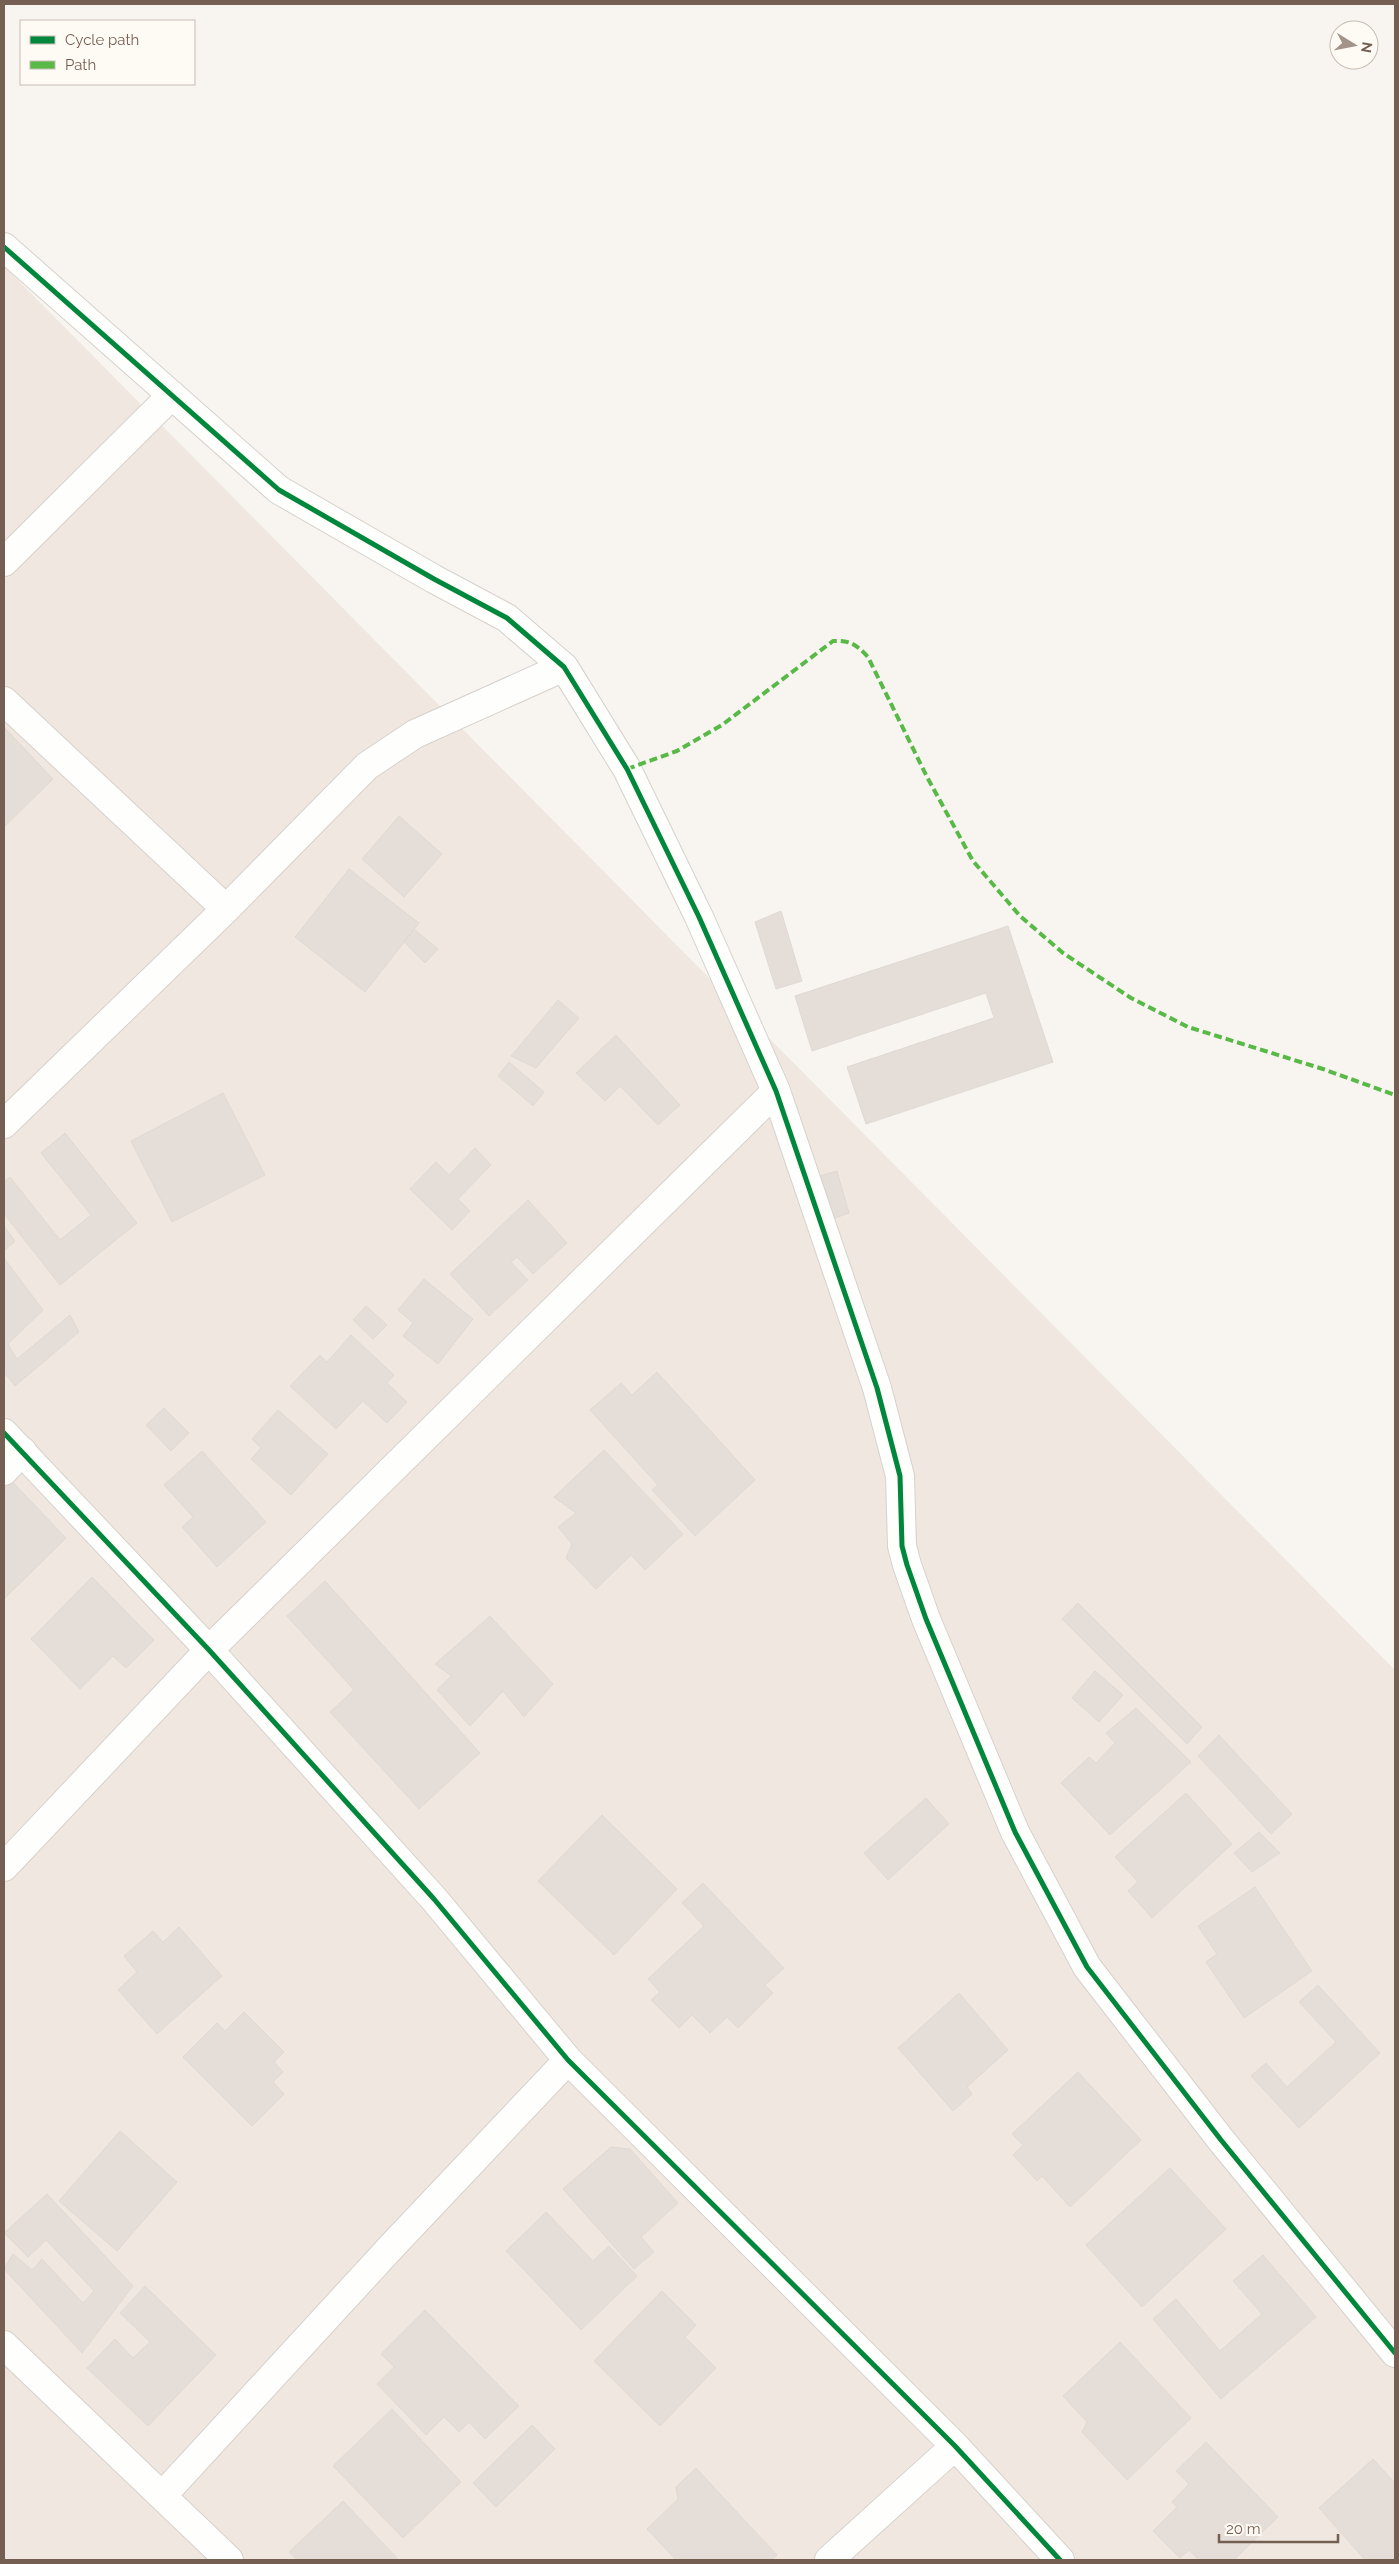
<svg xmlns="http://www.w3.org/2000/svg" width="1399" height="2564" viewBox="0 0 1399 2564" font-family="Raleway,sans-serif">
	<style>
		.residential { fill: #f0e8e0 }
		.building { fill: #e5ded8; stroke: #e0d9d3 }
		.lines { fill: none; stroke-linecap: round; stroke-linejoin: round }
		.minor-casing { stroke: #d6d1cc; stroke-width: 30 }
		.minor { stroke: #fefefd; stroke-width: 28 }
		.quiet { stroke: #58b947; stroke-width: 4; stroke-dasharray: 8 4; stroke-linecap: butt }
		.cycleway-casing { stroke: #fefaf4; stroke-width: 8 }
		.cycleway { stroke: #00873e; stroke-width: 5 }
	</style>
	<rect width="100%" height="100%" fill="#f8f5f1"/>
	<path class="residential" d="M4 266 1395 1670V2560H4Z"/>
	<path class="building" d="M4 727 53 779 4 827Z
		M399 816 442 854 404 897 362 859Z
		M349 869 419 923 365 992 295 937Z
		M781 911 802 981 776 989 755 922Z
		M1008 926 1053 1062 866 1124 847 1067 994 1018 986 993 812 1051 795 996Z
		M414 929 438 949 425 963 404 942Z
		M558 1000 579 1018 536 1068 511 1056Z
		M616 1035 680 1105 658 1125 620 1086 605 1101 576 1073Z
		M509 1062 544 1092 533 1106 498 1076Z
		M223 1093 265 1175 172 1222 131 1141Z
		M65 1133 137 1223 60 1285 4 1214V1182L10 1177 60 1240 91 1215 41 1153Z
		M475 1148 491 1165 458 1199 470 1211 452 1230 410 1189 436 1162 449 1175Z
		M837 1171 849 1213 832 1219 820 1176Z
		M528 1200 567 1243 533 1274 517 1257 511 1262 528 1280 489 1316 450 1274Z
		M4 1226 15 1241 4 1251Z
		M4 1258 43 1310 8 1344 17 1359 70 1315 79 1332 15 1386 4 1372Z
		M424 1279 473 1319 438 1364 403 1336 413 1323 398 1310Z
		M366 1306 387 1325 373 1339 353 1320Z
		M351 1335 394 1375 387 1383 407 1402 387 1423 363 1401 336 1429 290 1386 320 1355 327 1362Z
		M657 1372 755 1480 695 1536 652 1490 658 1485 590 1410 621 1383 632 1395Z
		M164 1408 189 1433 171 1451 146 1425Z
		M278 1410 328 1454 291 1495 251 1459 261 1448 252 1439Z
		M604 1450 683 1534 645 1570 631 1555 596 1589 566 1558 572 1544 558 1527 576 1513 554 1497Z
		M202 1451 266 1522 217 1567 182 1527 193 1517 164 1485Z
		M7 1476 66 1538 4 1599V1480Z
		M92 1577 154 1640 126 1668 113 1656 80 1689 31 1639Z
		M325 1581 480 1753 419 1809 330 1712 354 1690 287 1616Z
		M1078 1603 1202 1727 1187 1744 1062 1619Z
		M490 1616 553 1684 524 1717 503 1691 470 1726 437 1690 451 1676 435 1664Z
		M1095 1671 1123 1695 1099 1722 1072 1698Z
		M1136 1708 1191 1762 1110 1835 1061 1783 1089 1757 1096 1763 1115 1743 1106 1733Z
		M1219 1735 1292 1814 1271 1834 1198 1756Z
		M1186 1793 1232 1844 1152 1918 1128 1891 1138 1882 1115 1857Z
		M926 1798 949 1824 888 1880 864 1853Z
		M602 1815 677 1889 614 1955 538 1881Z
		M1259 1832 1280 1853 1252 1872 1234 1853Z
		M703 1883 784 1968 765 1985 773 1993 738 2028 727 2017 710 2033 692 2015 679 2028 651 2000 660 1992 648 1979 704 1926 682 1903Z
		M1255 1887 1312 1971 1244 2018 1206 1962 1217 1954 1198 1926Z
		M179 1927 222 1976 157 2034 118 1990 137 1972 124 1956 153 1931 163 1942Z
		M1318 1985 1380 2053 1299 2128 1251 2076 1266 2063 1287 2087 1336 2042 1299 2002Z
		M959 1993 1008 2050 967 2087 972 2094 953 2111 898 2048Z
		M244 2012 284 2052 274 2062 283 2072 273 2082 284 2094 252 2126 183 2057 217 2023 225 2031Z
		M1078 2072 1141 2140 1070 2207 1042 2176 1037 2181 1013 2155 1023 2145 1012 2134Z
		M120 2131 177 2182 117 2251 59 2201Z
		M611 2147 630 2149 678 2203 641 2237 654 2252 634 2269 563 2189Z
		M1170 2168 1226 2229 1142 2307 1086 2245Z
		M47 2194 133 2286 82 2353 4 2269 13 2254 32 2270 42 2259 83 2303 94 2291 46 2240 28 2257 4 2233Z
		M546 2212 593 2261 609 2246 637 2276 581 2330 506 2251Z
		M1263 2255 1316 2317 1221 2399 1153 2319 1176 2299 1220 2351 1262 2314 1233 2281Z
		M145 2286 216 2355 148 2426 87 2368 115 2339 133 2358 150 2342 120 2313Z
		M662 2291 696 2325 685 2337 716 2368 660 2426 594 2361Z
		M425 2310 519 2406 485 2439 469 2422 459 2432 444 2417 426 2435 377 2384 394 2367 381 2354Z
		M1120 2342 1191 2418 1127 2480 1082 2432 1087 2422 1063 2396Z
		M392 2409 461 2482 403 2538 333 2466Z
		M532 2425 555 2449 496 2507 473 2483Z
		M1206 2442 1278 2517 1234 2560H1199L1189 2550 1180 2558 1153 2531 1177 2507 1172 2502 1189 2484 1176 2471Z
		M1373 2459 1395 2483V2560H1365L1319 2508Z
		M696 2468 777 2555 772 2560H676L647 2529 678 2499 676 2487Z
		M343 2501 399 2560H297L289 2552Z"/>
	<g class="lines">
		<defs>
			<path id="minor" d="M4 247 279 490 434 579 507 618 564 667 627 769 699 917 776 1091 877 1388 900 1476 902 1546 907 1565 926 1619 1015 1832 1087 1967 1221 2140 1395 2353
				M4 562 172 395
				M4 701 226 909
				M4 1124 226 909 367 766 415 734 564 667
				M4 1433 209 1650 434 1899 568 2060 955 2446 1060 2560
				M4 1471 22 1451
				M4 1867 209 1650 776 1091
				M4 2345 229 2560
				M163 2495 393 2245 568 2060
				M829 2560 955 2446"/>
		</defs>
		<use href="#minor" class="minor-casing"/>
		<use href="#minor" class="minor"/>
		<path class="quiet" d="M627 769 677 751 722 725 833 641C850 640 857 645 868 657L927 777 973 861 1020 916 1063 953 1131 998 1188 1027 1323 1069 1395 1095"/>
		<defs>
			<path id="cycleway" d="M4 247 279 490 434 579 507 618 564 667 627 769 699 917 776 1091 877 1388 900 1476 902 1546 907 1565 926 1619 1015 1832 1087 1967 1221 2140 1395 2353
				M4 1433 209 1650 434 1899 568 2060 955 2446 1060 2560"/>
		</defs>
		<use href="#cycleway" class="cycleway-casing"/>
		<use href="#cycleway" class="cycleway"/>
	</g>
	<rect width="1399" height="2564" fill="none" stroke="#755f52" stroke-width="10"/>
	<rect x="20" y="20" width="175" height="65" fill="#fefaf4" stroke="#c7bcb3"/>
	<rect x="30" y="36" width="25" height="8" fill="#00873e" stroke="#c7bcb3"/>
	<text x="65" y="45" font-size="15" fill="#755f52">Cycle path</text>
	<rect x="30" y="61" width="25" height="8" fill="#58b947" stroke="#c7bcb3"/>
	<text x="65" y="70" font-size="15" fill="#755f52">Path</text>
	<g transform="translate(1354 45) rotate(100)"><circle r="24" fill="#fefaf4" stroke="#c7bcb3"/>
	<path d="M0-4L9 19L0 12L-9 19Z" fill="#a3948a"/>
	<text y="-8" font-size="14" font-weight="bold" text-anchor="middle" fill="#755f52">N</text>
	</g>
	<path d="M1219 2534v8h119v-8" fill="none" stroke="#755f52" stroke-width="2.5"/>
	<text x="1226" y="2534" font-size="15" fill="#755f52" stroke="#fefaf4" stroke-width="4" paint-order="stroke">20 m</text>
</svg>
